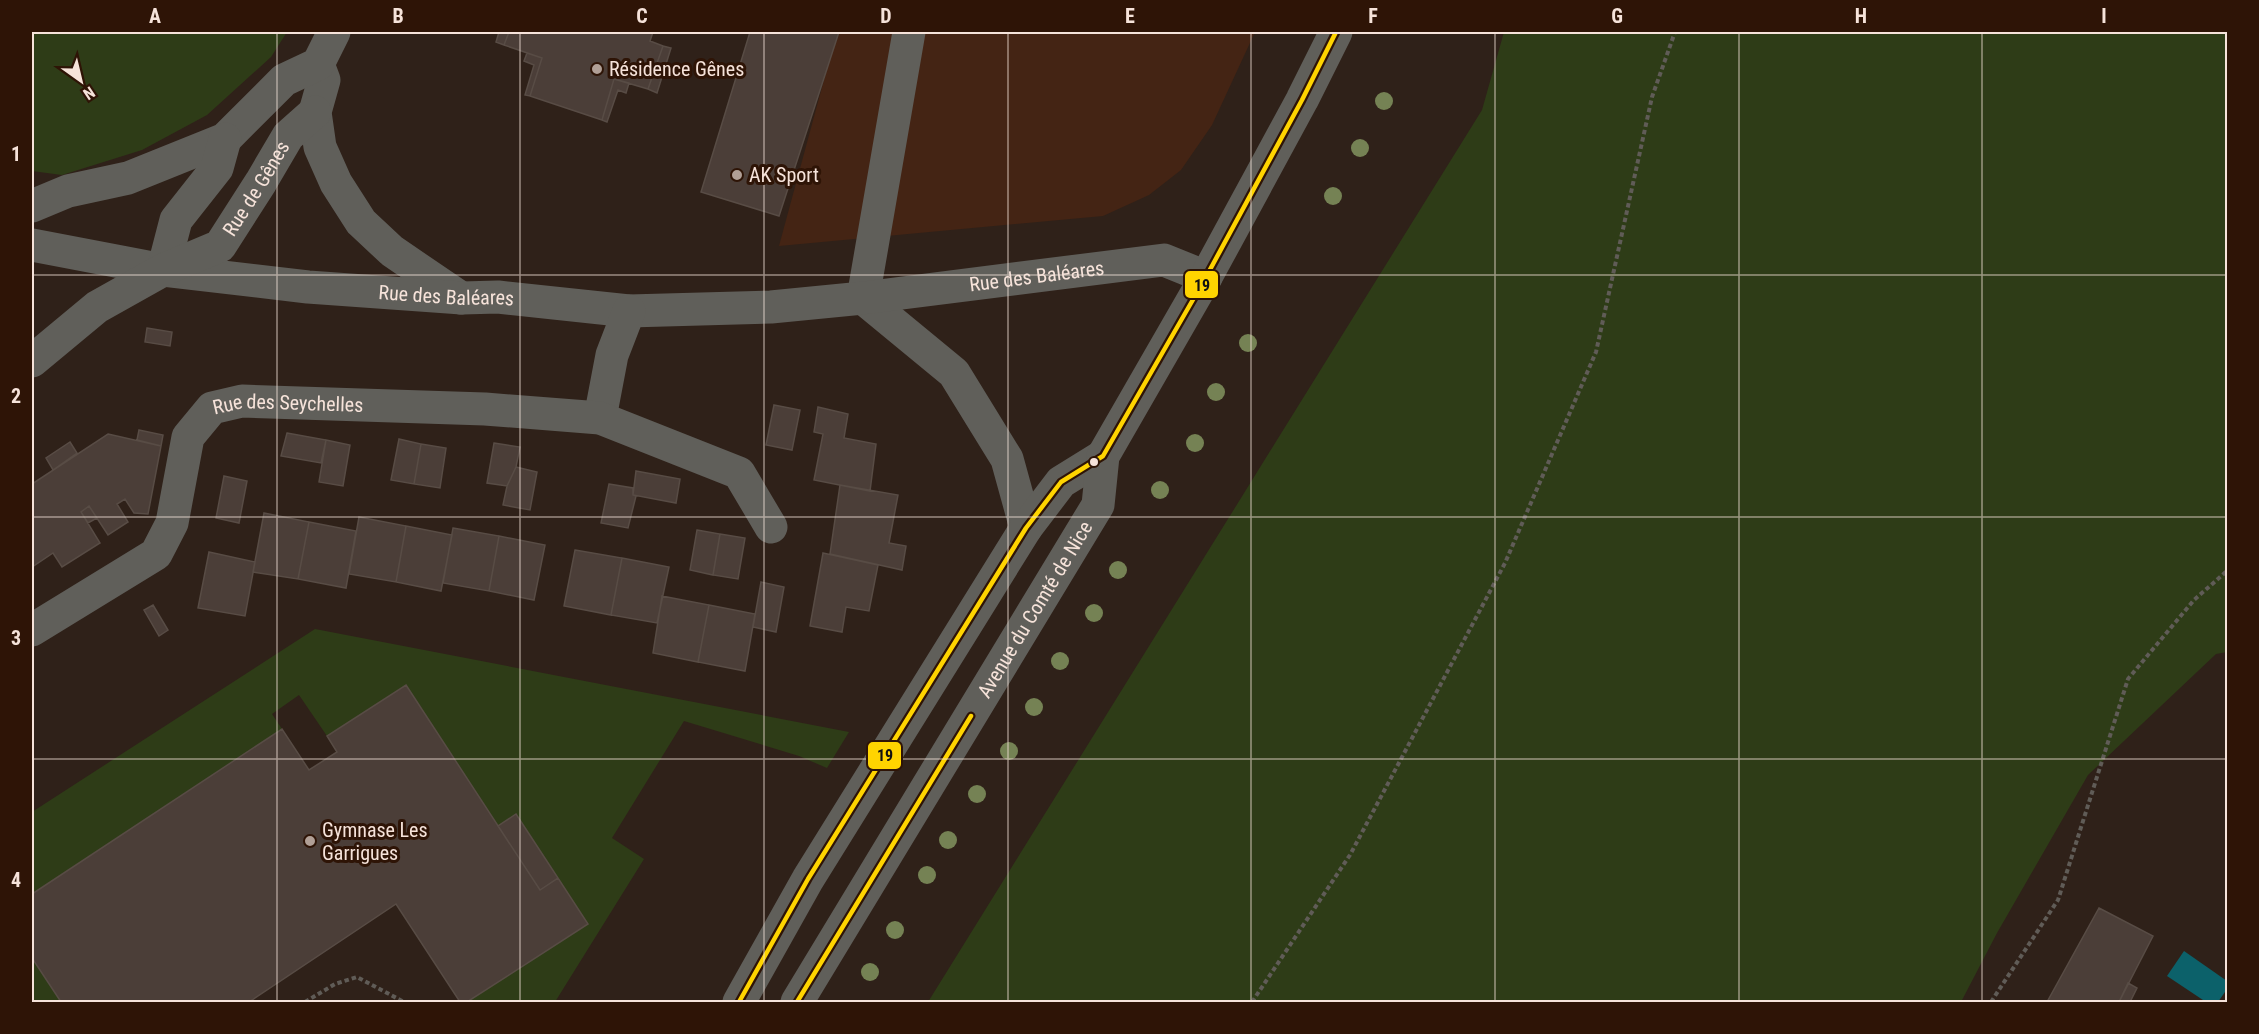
<svg xmlns="http://www.w3.org/2000/svg" width="2259" height="1034" viewBox="0 0 2259 1034" font-family="'Roboto Condensed',sans-serif">
	<style>
		.built { fill: #442414 }
		.green { fill: #2e3c17 }
		.water { fill: #0c616a }
		.building { fill: #4b3e38; stroke: #584c45; stroke-width: 1.5 }
		.lines { fill: none; stroke-linecap: round; stroke-linejoin: round }
		.path { stroke: #605c57; stroke-width: 4; stroke-dasharray: 4.5 3; stroke-linecap: butt }
		.minor { stroke: #605f5a; stroke-width: 33 }
		.bus-1-casing { stroke: #2e1406; stroke-width: 9 }
		.bus-1 { stroke: #ffd400; stroke-width: 4.5 }
		.tree { fill: #758254 }
		.grid { fill: none; stroke: #f6e3da; stroke-width: 1.5; stroke-opacity: 0.55 }
		.poi-dot { fill: #b09f96; stroke: #2e1406; stroke-width: 2 }
		.bus-dot { fill: #f6e3da; stroke: #2e1406; stroke-width: 2 }
		.labels { text-anchor: middle; dominant-baseline: central; stroke-width: 6; stroke-linejoin: round; paint-order: stroke }
		.poi-label { font-size: 20px; fill: #f6e3da; stroke: #2e1406; text-anchor: start }
		.street-label { font-size: 20px; fill: #f6e3da; stroke: #2e1406 }
		.line-badge { stroke: #2e1406; stroke-width: 2 }
		.pale-badge-label { font-size: 16px; text-anchor: middle; font-weight: bold; fill: #111 }
		.neatline { fill: none; stroke: #f6e3da; stroke-width: 2 }
		.grid-label { font-size: 20px; text-anchor: middle; font-weight: bold; fill: #f6e3da }
	</style>
	<rect width="100%" height="100%" fill="#2f2119"/>
	<path class="built" d="M837 32H1255L1212 125 1181 170 1149 195 1103 216 779 246Z"/>
	<path class="green" d="M32 32H287L271 57 207 115 142 150 62 175 32 171Z
		M1504 32H2227V652L2216 654 2088 775 1997 933 1961 1002H928L1482 110Z
		M315 629 849 732 827 768 799 756 684 721 612 838 644 859 555 1002H467L587 924 516 814 498 826 406 685 327 736 299 695 272 714 282 729 32 894V812Z
		M32 958 61 1002H32Z"/>
	<path class="water" d="M2184 951 2227 981V989L2218 1002H2206L2167 976Z"/>
	<path class="building" d="M499 32H509L504 45 496 42Z
		M509 32H653L650 41 663 46 648 89 614 79 602 120 530 96 542 58 504 45Z
		M750 32H839L779 216 701 192Z
		M663 46 671 48 657 93 648 89Z
		M527 53 542 58 530 96 525 95 534 65 524 61Z
		M614 79 629 83 626 93 618 90 607 122 602 120Z
		M147 328 172 332 170 346 145 342Z
		M774 405 800 410 792 450 766 445Z
		M818 407 848 414 844 438 876 444 870 491 814 480 823 434 814 432Z
		M139 430 163 435 161 446 137 440Z
		M287 433 326 440 321 463 281 456Z
		M108 434 161 446 148 514 134 513 125 499 117 504 128 522 108 535 89 506 81 512 100 543 62 567 53 553 32 567V484Z
		M399 439 421 444 414 484 391 480Z
		M326 440 350 445 343 486 319 482Z
		M70 442 77 453 53 470 46 458Z
		M494 443 520 447 516 467 507 486 487 483Z
		M421 444 446 448 440 488 414 484Z
		M516 467 537 472 530 510 503 505 507 486Z
		M636 471 680 479 676 503 633 495Z
		M224 476 247 481 239 523 216 518Z
		M609 484 633 488V495L636 496 628 528 601 523Z
		M840 485 898 495 889 543 906 546 902 570 830 554Z
		M89 506 97 518 88 523 81 512Z
		M264 513 309 522 298 579 253 572Z
		M359 517 406 526 396 582 349 574Z
		M309 522 356 531 346 588 298 579Z
		M406 526 452 535 441 591 396 582Z
		M453 528 499 536 489 591 443 583Z
		M697 530 720 534 713 575 690 570Z
		M720 534 745 538 738 579 713 575Z
		M499 536 545 545 534 600 489 591Z
		M575 550 622 558 611 615 564 606Z
		M209 552 255 562 245 616 198 608Z
		M823 553 878 565 869 611 846 607 842 632 810 626Z
		M622 558 669 567 657 623 611 615Z
		M761 582 784 587 776 632 753 627Z
		M662 596 709 605 698 662 653 653Z
		M153 605 168 630 159 636 144 610Z
		M709 605 755 614 745 671 698 662Z
		M406 685 540 890 558 878 588 924 467 1002H460L396 904 249 1002H61L32 958V894L282 729 309 770 337 752 327 736Z
		M516 814 558 878 540 890 498 826Z
		M2099 908 2153 936 2119 1002H2047Z
		M2128 983 2137 988 2130 1002H2124L2120 1000Z"/>
	<g class="lines">
		<path class="path" d="M305 1002 335 984 357 977 404 1002
			M1252 1002 1350 855 1505 563 1596 352 1652 97 1675 32
			M1991 1002 2058 900 2128 679 2194 600 2228 570"/>
		<g class="minor">
			<path d="M909 32 863 298 954 373 1007 459 1026 528"/>
			<path d="M318 64 324 80 315 112 320 147 336 183 361 222 392 251 461 298"/>
			<path d="M32 206 68 191 128 178 225 139 284 80 318 64 334 32"/>
			<path id="s1" d="M32 245 163 270 308 287 462 298 498 297 629 311 771 307 863 298 1164 260 1206 277"/>
			<path d="M163 270 176 220 217 168 225 139"/>
			<path id="s2" d="M32 361 97 307 163 270 220 246 261 182 288 136 315 112"/>
			<path d="M600 418 612 355 629 311"/>
			<path id="s3" d="M32 630 156 554 172 523 188 437 212 408 242 401 485 409 600 418 739 473 771 527"/>
			<path d="M739 1002 808 879 1026 528 1061 482 1103 456"/>
			<path id="s4" d="M797 1002 1098 505 1103 456 1206 277 1302 100 1336 32"/>
		</g>
		<defs>
			<path id="bus-1" d="M739 1002 808 879 1026 528 1061 482 1103 456 1206 277 1302 100 1336 32
				M797 1002 971 716"/>
		</defs>
		<use href="#bus-1" class="bus-1-casing"/>
		<use href="#bus-1" class="bus-1"/>
	</g>
	<g class="tree">
		<circle cx="1384" cy="101" r="9"/>
		<circle cx="1360" cy="148" r="9"/>
		<circle cx="1333" cy="196" r="9"/>
		<circle cx="1248" cy="343" r="9"/>
		<circle cx="1216" cy="392" r="9"/>
		<circle cx="1195" cy="443" r="9"/>
		<circle cx="1160" cy="490" r="9"/>
		<circle cx="1118" cy="570" r="9"/>
		<circle cx="1094" cy="613" r="9"/>
		<circle cx="1060" cy="661" r="9"/>
		<circle cx="1034" cy="707" r="9"/>
		<circle cx="1009" cy="751" r="9"/>
		<circle cx="977" cy="794" r="9"/>
		<circle cx="948" cy="840" r="9"/>
		<circle cx="927" cy="875" r="9"/>
		<circle cx="895" cy="930" r="9"/>
		<circle cx="870" cy="972" r="9"/>
	</g>
	<path class="grid" d="M277 32V1002M520 32V1002M764 32V1002M1008 32V1002M1251 32V1002M1495 32V1002M1739 32V1002M1982 32V1002M32 275H2228M32 517H2228M32 759H2228"/>
	<g class="poi-dot">
		<circle cx="597" cy="69" r="6"/>
		<circle cx="737" cy="175" r="6"/>
		<circle cx="310" cy="841" r="6"/>
	</g>
	<circle class="bus-dot" cx="1094" cy="462" r="5"/>
	<g class="labels">
		<g class="poi-label">
			<text x="609" y="69">Résidence Gênes</text>
			<text x="749" y="175">AK Sport</text>
			<text x="322" y="830">Gymnase Les<tspan x="322" dy="23">Garrigues</tspan></text>
		</g>
		<g class="street-label">
			<text stroke="none"><textPath href="#s2" startOffset="290">Rue de Gênes</textPath></text>
			<text stroke="none"><textPath href="#s1" startOffset="1011">Rue des Baléares</textPath></text>
			<text stroke="none"><textPath href="#s1" startOffset="418">Rue des Baléares</textPath></text>
			<text stroke="none"><textPath href="#s3" startOffset="382">Rue des Seychelles</textPath></text>
			<text stroke="none"><textPath href="#s4" startOffset="459">Avenue du Comté de Nice</textPath></text>
		</g>
	</g>
	<g class="line-badge">
		<rect x="1184" y="270" width="35" height="29" rx="6" fill="#ffd400"/>
		<rect x="867" y="741" width="35" height="29" rx="6" fill="#ffd400"/>
	</g>
	<g class="pale-badge-label">
		<text x="1202" y="291">19</text>
		<text x="885" y="761">19</text>
	</g>
	<rect width="2259" height="1034" fill="none" stroke="#2e1406" stroke-width="66"/>
	<g transform="translate(81 81) rotate(146)" stroke="#2e1406" stroke-width="4.5" paint-order="stroke">
	<path d="M0-4.5L10 22L0 15L-10 22Z" fill="#f6e3da"/>
	<text y="-9" font-size="16" font-weight="bold" text-anchor="middle" fill="#f6e3da">N</text>
	</g>
	<rect x="33" y="33" width="2193" height="968" class="neatline"/>
	<g class="grid-label">
		<text x="155" y="23">A</text>
		<text x="398" y="23">B</text>
		<text x="642" y="23">C</text>
		<text x="886" y="23">D</text>
		<text x="1130" y="23">E</text>
		<text x="1373" y="23">F</text>
		<text x="1617" y="23">G</text>
		<text x="1861" y="23">H</text>
		<text x="2104" y="23">I</text>
		<text x="16" y="161">1</text>
		<text x="16" y="403">2</text>
		<text x="16" y="645">3</text>
		<text x="16" y="887">4</text>
	</g>
</svg>
